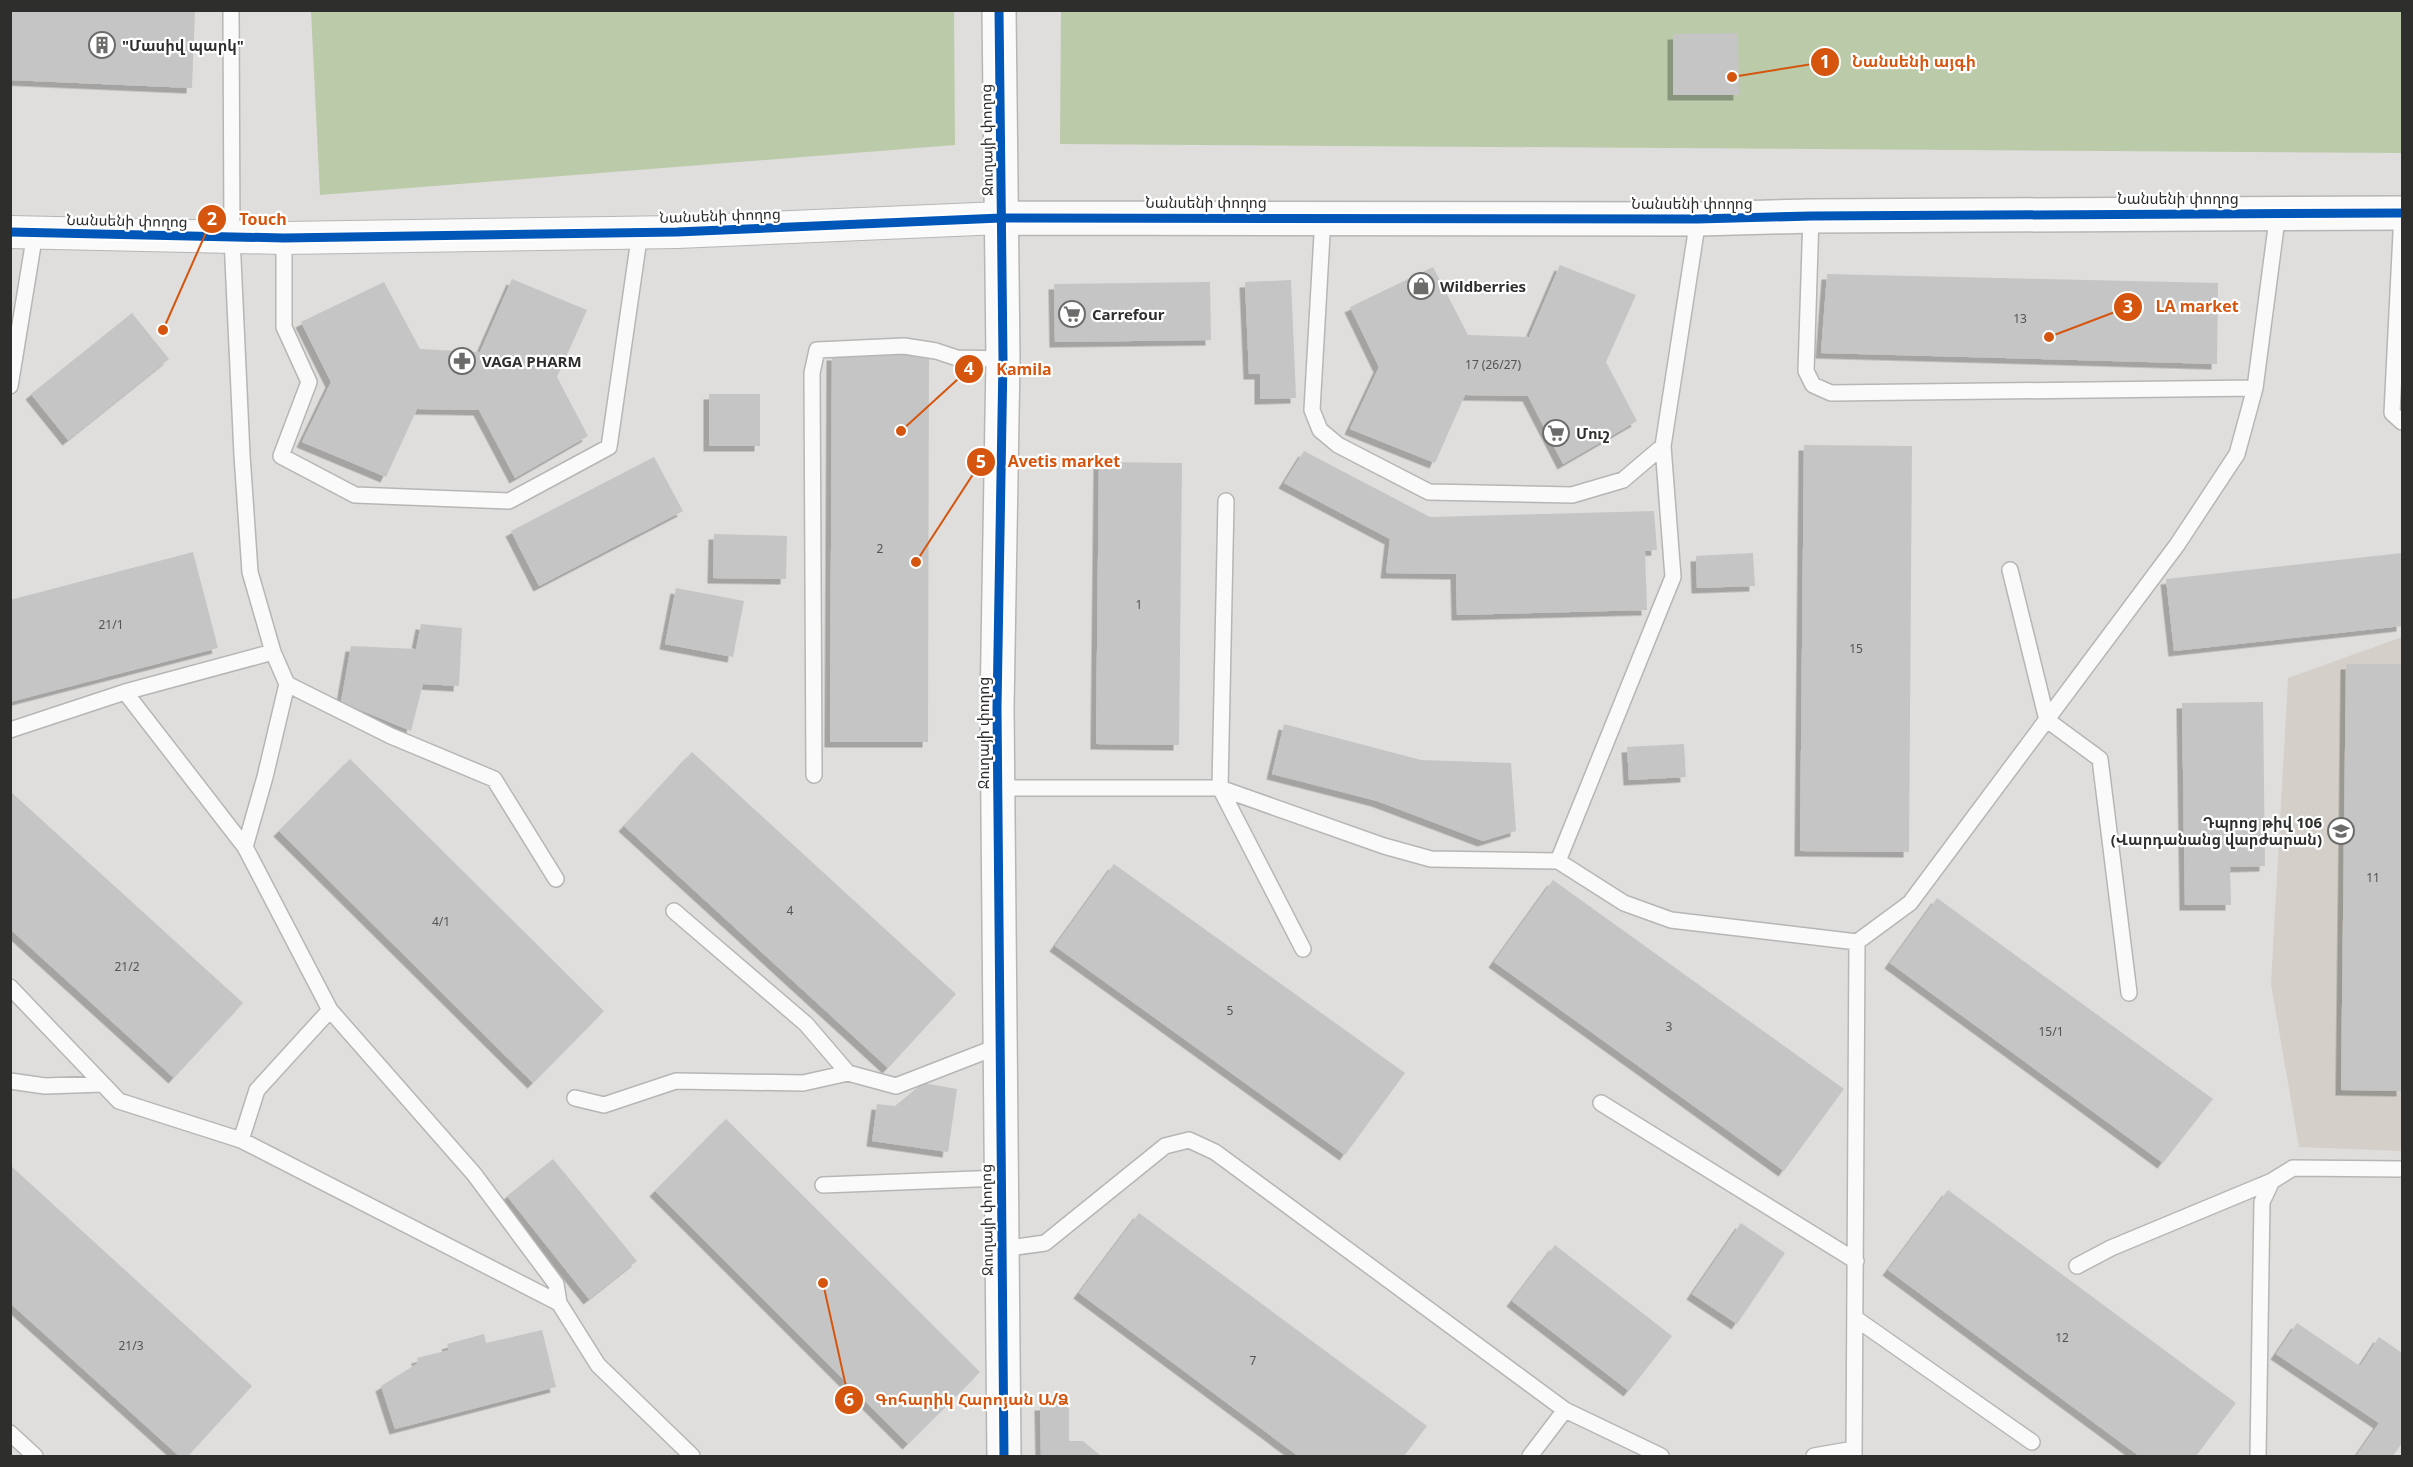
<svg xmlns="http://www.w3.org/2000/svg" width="2413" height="1467" viewBox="0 0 2413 1467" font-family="Georgia,'Noto Sans Armenian',serif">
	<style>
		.built { fill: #d4d0c9 }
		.green { fill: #bbcaa9 }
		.building { fill: #c6c5c5; filter: url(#shadow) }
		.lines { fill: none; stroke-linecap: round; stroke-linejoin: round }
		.service-casing { stroke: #b7b6b4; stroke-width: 18 }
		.minor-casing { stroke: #b7b6b4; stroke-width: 34 }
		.tertiary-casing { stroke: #b7b6b4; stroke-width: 36 }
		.service { stroke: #fafafa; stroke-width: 15 }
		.minor { stroke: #fafafa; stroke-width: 32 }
		.tertiary { stroke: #fafafa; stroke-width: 33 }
		.cycleway-casing { stroke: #fff; stroke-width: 13 }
		.cycleway { stroke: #0057b8; stroke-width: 9 }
		.labels { text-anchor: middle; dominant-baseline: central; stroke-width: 4.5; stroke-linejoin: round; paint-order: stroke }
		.number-label { font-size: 12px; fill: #545453 }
		.poi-label { font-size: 15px; font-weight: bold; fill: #2e2e2d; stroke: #fff; text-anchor: start }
		.street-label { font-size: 15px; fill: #2e2e2d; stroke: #fff }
		.leader { fill: none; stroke: #d5550f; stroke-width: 2 }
		.callout-dot { fill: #d5550f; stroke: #fff; stroke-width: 2 }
		.mark-label { font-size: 18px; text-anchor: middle; font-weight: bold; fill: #fff }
		.callout-label { font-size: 16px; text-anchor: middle; font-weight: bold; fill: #d5550f; stroke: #fff; stroke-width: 4.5; stroke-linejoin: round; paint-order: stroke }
	</style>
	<defs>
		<filter id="shadow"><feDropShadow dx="-5.5" dy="5.5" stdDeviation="0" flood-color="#0004"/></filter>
	</defs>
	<rect width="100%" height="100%" fill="#dfdedc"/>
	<path class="built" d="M2402 637V1151L2299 1147 2271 984 2288 678Z"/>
	<path class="green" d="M311 11H954L955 145 320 195Z
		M1061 11H2402V153L1060 144Z"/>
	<path class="building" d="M10 10H195L192 88 10 80Z
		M1738 33 1739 95H1673V34Z
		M1560 265 1636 295 1606 362 1637 421 1563 464 1528 396 1465 395 1435 463 1350 429 1379 367 1350 307 1433 267 1468 335 1529 337Z
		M1827 274 2218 283 2217 364 1821 353Z
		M512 279 587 310 557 377 588 436 515 478 479 410 417 409 386 477 302 442 331 382 301 322 384 282 420 349 480 352Z
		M1291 280 1296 398 1260 399V374H1249L1245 282Z
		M1210 282 1211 340 1055 342 1054 284Z
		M132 313 169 359 68 440 31 394Z
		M832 355H929L928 742H830Z
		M709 394H760V446H709Z
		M1804 445 1912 446 1909 852 1800 851Z
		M1304 451 1430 517 1654 511 1657 550 1645 551 1647 610 1457 615 1456 574 1386 573 1390 539 1284 483Z
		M654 457 683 511 539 586 511 531Z
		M1099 462 1182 463 1179 745 1096 744Z
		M714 534 787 536 786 579 713 578Z
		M193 552 218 648 10 702V600Z
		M1753 553 1755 586 1697 588 1696 556Z
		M2402 553V626L2174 651 2166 579Z
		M676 588 744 601 733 657 665 644Z
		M421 624 462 628 459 686 423 684 411 731 341 702 351 646 416 649Z
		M2346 664H2402V1091L2341 1090Z
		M2263 702 2265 866 2230 867 2231 905H2185L2182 703Z
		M1284 724 1421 760 1511 763 1516 831 1483 841 1377 801 1272 774Z
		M1684 744 1686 777 1629 780 1627 747Z
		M692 752 956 994 888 1068 624 826Z
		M350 759 604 1011 533 1083 279 831Z
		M10 791 243 1003 174 1078 10 929Z
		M1114 864 1405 1073 1345 1155 1055 946Z
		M1553 880 1844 1089 1784 1171 1494 962Z
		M1937 898 2213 1099 2163 1163 1890 963Z
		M923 1083 957 1089 948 1152 872 1141 877 1104 895 1106Z
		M726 1119 980 1372 908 1444 655 1191Z
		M553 1159 637 1261 589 1299 507 1196Z
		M10 1165 252 1386 188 1456H179L10 1303Z
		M1948 1190 2236 1403 2196 1456H2139L1888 1270Z
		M1139 1213 1427 1426 1404 1456H1298L1079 1293Z
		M1741 1223 1785 1253 1737 1324 1692 1294Z
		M1555 1245 1672 1336 1629 1391 1512 1301Z
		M2297 1323 2360 1366 2379 1337 2402 1353V1443L2393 1456H2356L2379 1423 2276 1354Z
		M542 1330 556 1387 395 1429 381 1386 418 1363 417 1358 449 1350 447 1344 484 1334 486 1343Z
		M1040 1405H1069V1441H1083L1101 1456H1041Z"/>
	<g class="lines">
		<defs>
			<path id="service" d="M231 10 232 238 242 455 250 572 273 652 287 684 265 777 245 847 330 1010 474 1174 556 1284 559 1303
				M2402 213 2392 413 2402 422
				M1811 216 1806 371 1813 385 1831 393 2255 388
				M1323 217 1312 410 1320 430 1338 445 1429 492 1572 495 1623 480 1663 446
				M284 238V327L309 382 281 456 355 495 509 501 609 447 640 232
				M10 386 35 233
				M1226 501 1220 788 1303 949
				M2010 570 2047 720 2100 759 2129 993
				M287 684 391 736 494 779 556 879
				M125 692 245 847
				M10 730 125 692 273 652
				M814 775 812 373 817 350 904 346 936 351 957 358 1003 359
				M998 788H1220L1384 846 1431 859 1558 861 1624 903 1671 920 1857 942 1854 1456
				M1558 861 1673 577 1663 446 1698 219
				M674 911 806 1024 848 1073 896 1086 999 1046
				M1857 942 1910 903 2177 545 2237 454 2255 388 2278 212
				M10 987 119 1101 241 1140 559 1303 598 1365 692 1456
				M10 1081 45 1086 102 1084
				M575 1098 604 1105 676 1081 803 1083 848 1073
				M1601 1103 1856 1261
				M241 1140 257 1090 330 1010
				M823 1185 1001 1178
				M1002 1249 1045 1243 1165 1146 1189 1140 1215 1152 1565 1410 1661 1456
				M2077 1266 2111 1248 2272 1181
				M1855 1318 2032 1442
				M10 1433 35 1456
				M1530 1456 1565 1410
				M1814 1456 1854 1449
				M2258 1456 2262 1202 2272 1181 2293 1168 2402 1169"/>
			<path id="minor" d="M10 232 284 238 677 232 1001 218"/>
			<path id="tertiary" d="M999 10 1003 359 997 708 1004 1456
				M1001 218 1698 219 1811 216 2402 213"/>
		</defs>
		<use href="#service" class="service-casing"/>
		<use href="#minor" class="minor-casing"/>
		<use href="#tertiary" class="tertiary-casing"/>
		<use href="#service" class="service"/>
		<use href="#minor" class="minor"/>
		<use href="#tertiary" class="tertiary"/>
		<defs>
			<path id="cycleway" d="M999 10 1003 359 997 708 1004 1456
				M10 232 284 238 677 232 1001 218 1698 219 1811 216 2402 213"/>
		</defs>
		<use href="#cycleway" class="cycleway-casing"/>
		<use href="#cycleway" class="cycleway"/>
	</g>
	<defs>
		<symbol id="building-ring" viewBox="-11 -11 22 22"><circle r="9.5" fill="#fff" stroke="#6c6c6a" stroke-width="1.5"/><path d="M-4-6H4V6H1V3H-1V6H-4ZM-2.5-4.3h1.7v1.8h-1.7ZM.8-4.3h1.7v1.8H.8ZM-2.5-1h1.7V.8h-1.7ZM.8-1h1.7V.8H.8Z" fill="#6c6c6a"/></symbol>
		<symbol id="shop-ring" viewBox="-11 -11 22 22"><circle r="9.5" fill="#fff" stroke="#6c6c6a" stroke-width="1.5"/><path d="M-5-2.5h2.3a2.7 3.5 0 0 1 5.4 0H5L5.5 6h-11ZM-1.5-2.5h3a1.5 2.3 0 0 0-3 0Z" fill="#6c6c6a"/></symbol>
		<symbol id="supermarket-ring" viewBox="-11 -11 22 22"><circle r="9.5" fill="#fff" stroke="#6c6c6a" stroke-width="1.5"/><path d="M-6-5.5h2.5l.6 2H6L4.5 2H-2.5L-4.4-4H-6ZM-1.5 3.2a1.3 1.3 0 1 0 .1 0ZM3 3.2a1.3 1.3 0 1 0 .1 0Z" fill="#6c6c6a"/></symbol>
		<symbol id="pharmacy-ring" viewBox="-11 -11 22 22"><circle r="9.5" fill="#fff" stroke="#6c6c6a" stroke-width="1.5"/><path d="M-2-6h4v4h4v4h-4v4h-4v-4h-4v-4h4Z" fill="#6c6c6a"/></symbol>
		<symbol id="school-ring" viewBox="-11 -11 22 22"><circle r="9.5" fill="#fff" stroke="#6c6c6a" stroke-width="1.5"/><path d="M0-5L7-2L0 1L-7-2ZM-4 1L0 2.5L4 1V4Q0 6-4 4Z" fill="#6c6c6a"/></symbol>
	</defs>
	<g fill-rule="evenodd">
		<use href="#building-ring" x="87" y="30" width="30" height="30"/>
		<use href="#shop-ring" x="1406" y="271" width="30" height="30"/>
		<use href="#supermarket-ring" x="1057" y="299" width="30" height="30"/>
		<use href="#pharmacy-ring" x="447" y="346" width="30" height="30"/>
		<use href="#supermarket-ring" x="1541" y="418" width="30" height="30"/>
		<use href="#school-ring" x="2326" y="816" width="30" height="30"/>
	</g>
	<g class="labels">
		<g class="number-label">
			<text x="2020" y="318">13</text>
			<text x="1493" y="364">17 (26/27)</text>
			<text x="880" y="548">2</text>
			<text x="1139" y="604">1</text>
			<text x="111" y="624">21/1</text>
			<text x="1856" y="648">15</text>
			<text x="2373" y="877">11</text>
			<text x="790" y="910">4</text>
			<text x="441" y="921">4/1</text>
			<text x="127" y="966">21/2</text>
			<text x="1230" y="1010">5</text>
			<text x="1669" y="1026">3</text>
			<text x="2051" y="1031">15/1</text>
			<text x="2062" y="1337">12</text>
			<text x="131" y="1345">21/3</text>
			<text x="1253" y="1360">7</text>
		</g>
		<g class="poi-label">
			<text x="122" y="45">"Մասիվ պարկ"</text>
			<text x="1440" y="286">Wildberries</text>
			<text x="1092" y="314">Carrefour</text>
			<text x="482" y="361">VAGA PHARM</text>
			<text x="1576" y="433">Մուշ</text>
			<text x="2322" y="822" text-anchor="end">Դպրոց թիվ 106<tspan x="2322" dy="17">(Վարդանանց վարժարան)</tspan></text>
		</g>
		<g class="street-label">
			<text transform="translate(986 140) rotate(-91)">Ջուղայի փողոց</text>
			<text x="2178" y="198">Նանսենի փողոց</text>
			<text x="1206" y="202">Նանսենի փողոց</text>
			<text x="1692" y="203">Նանսենի փողոց</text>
			<text transform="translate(720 215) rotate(-2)">Նանսենի փողոց</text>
			<text transform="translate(127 220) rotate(1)">Նանսենի փողոց</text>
			<text transform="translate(983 733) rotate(-90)">Ջուղայի փողոց</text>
			<text transform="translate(986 1220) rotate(-91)">Ջուղայի փողոց</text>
		</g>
	</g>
	<path class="leader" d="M1732 77L1825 62M163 330L212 219M2049 337L2128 307M901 431L969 369M916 562L981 462M823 1283L849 1400"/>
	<g class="callout-dot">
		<circle cx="1732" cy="77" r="6"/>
		<circle cx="163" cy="330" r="6"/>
		<circle cx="2049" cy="337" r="6"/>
		<circle cx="901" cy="431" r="6"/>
		<circle cx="916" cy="562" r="6"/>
		<circle cx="823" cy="1283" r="6"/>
		<circle cx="1825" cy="62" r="15"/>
		<circle cx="212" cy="219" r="15"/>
		<circle cx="2128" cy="307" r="15"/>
		<circle cx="969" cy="369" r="15"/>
		<circle cx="981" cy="462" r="15"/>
		<circle cx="849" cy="1400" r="15"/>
	</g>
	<g class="mark-label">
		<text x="1825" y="68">1</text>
		<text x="212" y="225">2</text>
		<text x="2128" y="313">3</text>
		<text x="969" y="375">4</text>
		<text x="981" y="468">5</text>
		<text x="849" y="1406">6</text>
	</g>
	<g class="callout-label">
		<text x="1914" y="67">Նանսենի այգի</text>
		<text x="263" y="225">Touch</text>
		<text x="2197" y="312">LA market</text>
		<text x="1024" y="375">Kamila</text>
		<text x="1064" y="467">Avetis market</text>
		<text x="972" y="1405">Գոհարիկ Հարոյան Ա/Ձ</text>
	</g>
	<rect width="2413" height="1467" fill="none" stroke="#2e2e2d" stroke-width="24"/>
</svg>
